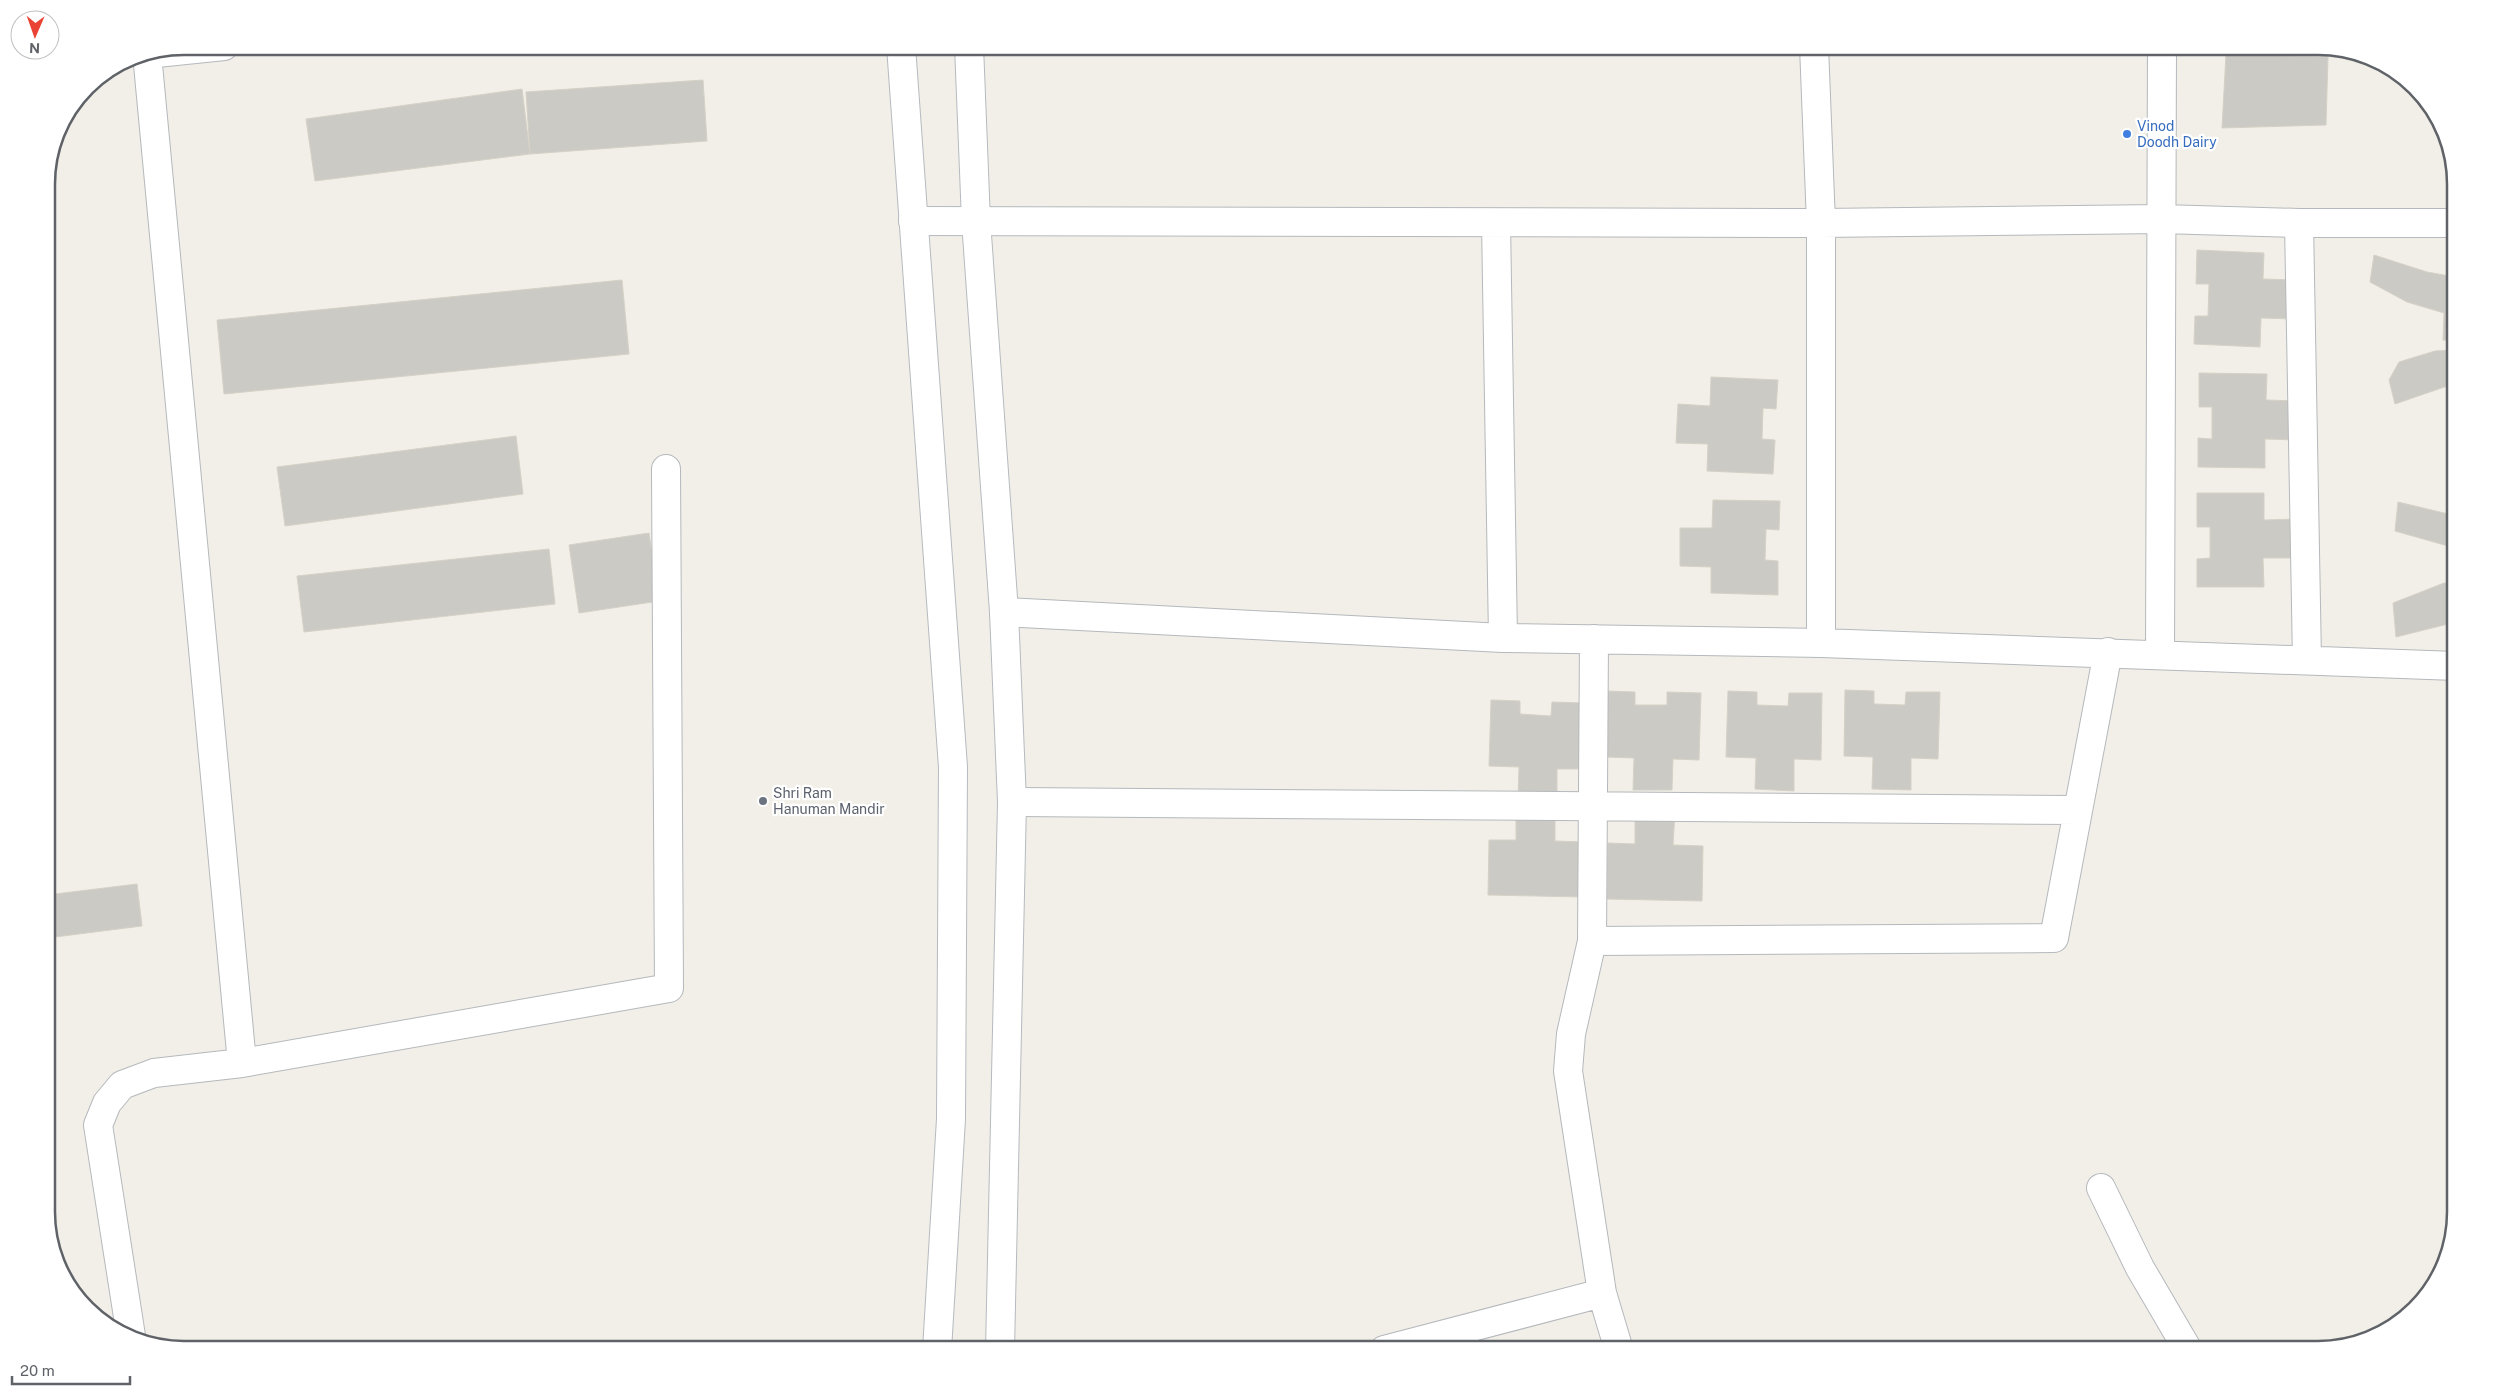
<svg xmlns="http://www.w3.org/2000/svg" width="2502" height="1396" viewBox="0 0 2502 1396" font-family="'Public Sans',sans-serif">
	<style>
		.building { fill: #cccac5; stroke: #d6d1c6 }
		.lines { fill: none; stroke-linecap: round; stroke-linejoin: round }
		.street-casing { stroke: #b5b8bc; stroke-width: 30 }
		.secondary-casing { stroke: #b6babf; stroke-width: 30 }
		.street { stroke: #fff; stroke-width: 28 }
		.secondary { stroke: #fff; stroke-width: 28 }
		.shop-dot { fill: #3f7fe0; stroke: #fff; stroke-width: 2 }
		.worship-dot { fill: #6b7280; stroke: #fff; stroke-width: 2 }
		.labels { text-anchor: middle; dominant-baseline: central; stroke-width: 4.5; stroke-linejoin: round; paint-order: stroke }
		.shop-label { font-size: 14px; fill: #366cbe; stroke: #fff; text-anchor: start }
		.worship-label { font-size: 14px; fill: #5b616d; stroke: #fff; text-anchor: start }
		.rim { fill: none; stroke: #5f6368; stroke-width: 2.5 }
	</style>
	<rect width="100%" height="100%" fill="#f1efe8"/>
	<path class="building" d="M2226 54 2328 57 2326 125 2222 128Z
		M2358 57 2387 65 2390 67 2358 62Z
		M703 80 707 141 530 154 526 92Z
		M522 89 530 154 315 181 306 119Z
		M2197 250 2264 253 2263 279 2294 280 2293 319 2261 318 2260 347 2194 344 2195 316H2208L2209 284H2196Z
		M2374 255 2427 272 2455 277 2456 341 2443 340 2444 313 2407 302 2370 282Z
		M622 280 629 354 224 394 217 320Z
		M2456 350V383L2395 404 2389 380 2399 362 2435 351Z
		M2199 373 2267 374 2266 400 2298 401 2297 440 2265 439V468L2198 467V438L2212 439V407H2199Z
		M1711 377 1778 380 1776 409 1763 408 1762 439 1775 440 1773 474 1707 471 1708 444 1676 443 1678 404 1710 406Z
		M516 436 523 494 285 526 277 467Z
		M2197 493H2264V520L2296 519V558H2263L2264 587H2197V559L2210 558V527H2197Z
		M1713 500 1780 501 1779 530 1766 529 1765 560 1778 561V595L1711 593V567L1680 566V528H1712Z
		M2398 502 2444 513 2456 514V571H2451L2448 546 2395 531Z
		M649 533 659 601 579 613 569 545Z
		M549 549 555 604 304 632 297 576Z
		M2444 583 2456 584V622L2396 637 2393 603Z
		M1845 690 1874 691V704L1905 705 1906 692H1940L1938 759 1911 758V790L1872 789 1873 757 1844 756Z
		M1606 691 1635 692V705H1667V692L1701 693 1699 760 1673 759 1672 790H1633L1634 758 1605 757Z
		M1728 691 1757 692V705L1788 706 1789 693H1822L1821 760 1794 759V791L1755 789 1756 758 1726 757Z
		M1491 700 1520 701V714L1551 716 1552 702 1585 703 1584 769H1557V801L1518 799 1519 767 1489 766Z
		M1516 809 1555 810V841L1584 842 1583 897 1488 895 1489 840H1516Z
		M1635 812 1675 813 1673 845 1703 846 1702 901 1607 899 1608 843 1635 844Z
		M137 884 142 926 47 938V895Z"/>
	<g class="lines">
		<defs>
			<path id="street" d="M1814 46 1821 223V643
				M147 54 242 1063
				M147 54 224 46
				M913 221 1821 223 2162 219 2299 223H2455
				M1496 223 1503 638
				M2299 223 2307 660
				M1004 612 1503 638 1821 643 2456 666
				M1594 639 1592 941 1571 1034 1568 1071 1602 1293 1619 1350
				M2160 655 2162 46
				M1012 802 2078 810
				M1592 941 2054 938 2108 652
				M2101 1188 2140 1268 2188 1350
				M131 1336 98 1125 107 1103 122 1085 154 1073 242 1063 669 988 666 469
				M1384 1350 1602 1293"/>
			<path id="secondary" d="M901 46 953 767 951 1119 937 1350
				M969 46 976 221 1004 612 1012 802 1000 1350"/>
		</defs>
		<use href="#street" class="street-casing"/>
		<use href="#secondary" class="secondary-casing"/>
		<use href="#street" class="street"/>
		<use href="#secondary" class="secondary"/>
	</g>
	<circle class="shop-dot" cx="2127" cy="134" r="5"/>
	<circle class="worship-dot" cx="763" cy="801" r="5"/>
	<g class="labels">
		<g class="shop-label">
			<text x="2137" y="126">Vinod<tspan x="2137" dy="16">Doodh Dairy</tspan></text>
		</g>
		<g class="worship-label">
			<text x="773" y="793">Shri Ram<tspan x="773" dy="16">Hanuman Mandir</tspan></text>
		</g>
	</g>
	<path d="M0 0H2502V1396H0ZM184 55H2318A129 129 0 0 1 2447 184V1212A129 129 0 0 1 2318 1341H184A129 129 0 0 1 55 1212V184A129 129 0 0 1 184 55Z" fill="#fff" fill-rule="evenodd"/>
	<path class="rim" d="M184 55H2318A129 129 0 0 1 2447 184V1212A129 129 0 0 1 2318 1341H184A129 129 0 0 1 55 1212V184A129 129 0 0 1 184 55Z"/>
	<g transform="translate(35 35) rotate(182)"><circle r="24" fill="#ffffff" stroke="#bfc1c3"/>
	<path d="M0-4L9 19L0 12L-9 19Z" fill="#ea4335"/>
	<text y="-8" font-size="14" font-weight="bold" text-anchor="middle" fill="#5f6368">N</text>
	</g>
	<path d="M12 1376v8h118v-8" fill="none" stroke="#5f6368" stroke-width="2.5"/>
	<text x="20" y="1376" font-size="15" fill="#5f6368" stroke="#ffffff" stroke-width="4" paint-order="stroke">20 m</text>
</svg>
